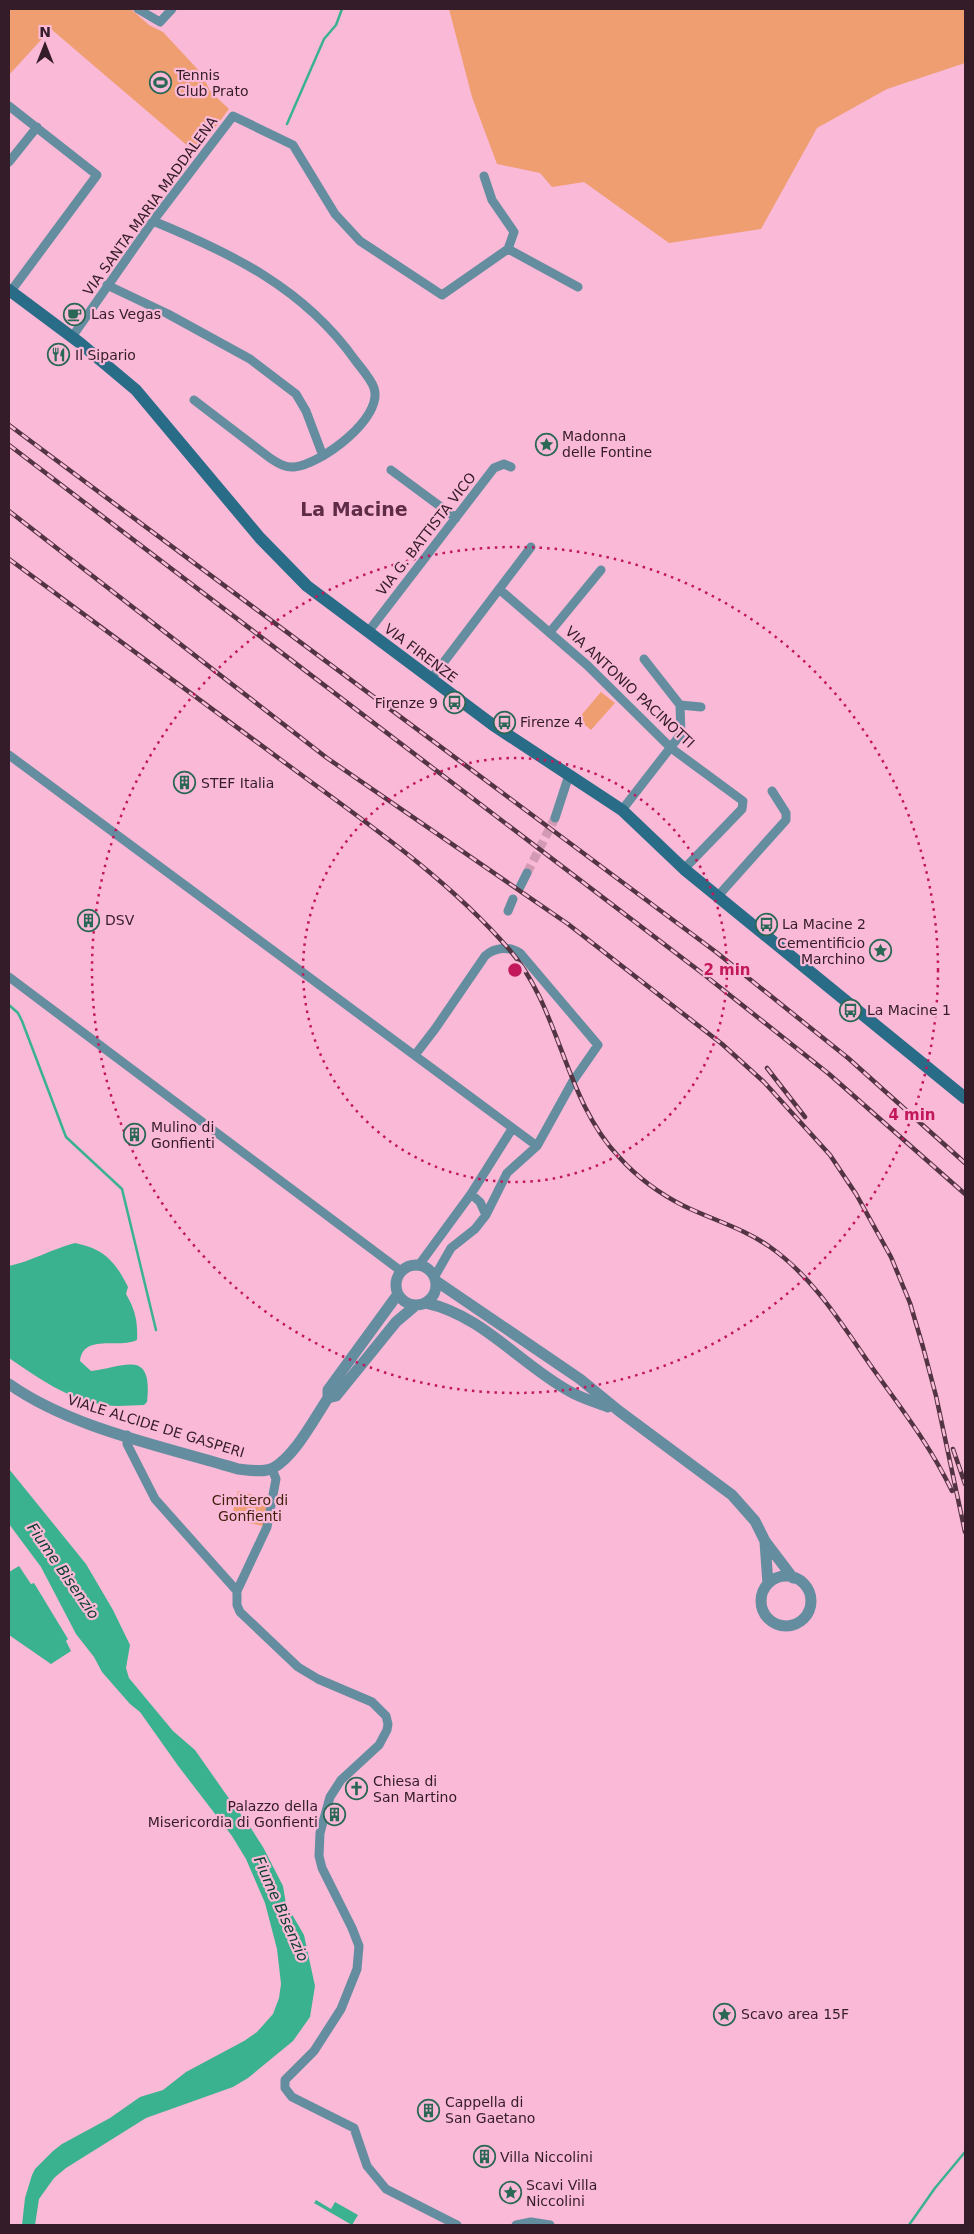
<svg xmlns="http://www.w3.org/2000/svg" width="974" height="2234" viewBox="0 0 974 2234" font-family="'DejaVu Sans',sans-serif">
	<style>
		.green { fill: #ef9e71 }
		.water { fill: #3bb28f }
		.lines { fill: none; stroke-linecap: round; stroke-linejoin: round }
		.stream { stroke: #3bb28f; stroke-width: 2.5 }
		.minor-tunnel { stroke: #d29ab4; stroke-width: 9; stroke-dasharray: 9 4.5; stroke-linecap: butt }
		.minor { stroke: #658da0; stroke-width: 9 }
		.tertiary { stroke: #658da0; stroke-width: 11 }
		.secondary { stroke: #296c88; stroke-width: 12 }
		.rail-casing { stroke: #533443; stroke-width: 4.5 }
		.rail { stroke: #fab9d7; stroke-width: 2.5; stroke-dasharray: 8; stroke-linecap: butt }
		.ring { fill: none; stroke: #c2185b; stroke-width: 2.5; stroke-dasharray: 2.5 5 }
		.labels { text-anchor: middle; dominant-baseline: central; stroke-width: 4.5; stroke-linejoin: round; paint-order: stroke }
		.poi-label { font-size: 14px; fill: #341c28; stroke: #fab9d7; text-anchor: start }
		.street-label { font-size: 14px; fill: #341c28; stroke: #fab9d7 }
		.park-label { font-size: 14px; fill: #401f0b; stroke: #fab9d7 }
		.water-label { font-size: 15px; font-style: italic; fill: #0c4031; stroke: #fab9d7 }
		.district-label { font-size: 19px; font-weight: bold; fill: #5f2b46; stroke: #fab9d7 }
		.centre { fill: #c2185b; stroke: #fab9d7; stroke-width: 2.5 }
		.ring-label { font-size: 15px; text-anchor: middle; font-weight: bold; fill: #c2185b; stroke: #fab9d7; stroke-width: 4.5; stroke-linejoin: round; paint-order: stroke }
	</style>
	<rect width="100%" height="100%" fill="#fab9d7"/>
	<path class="green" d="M9 9H131L149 25 163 32 202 74 210 91 229 109 196 153 51 29 9 75Z
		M449 9H965V63L887 89 817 128 761 229 669 243 584 182 552 187 540 173 497 164 472 97Z
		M601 692 615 703 591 730 578 719Z
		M238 1491 269 1499 263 1526 231 1519Z"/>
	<path class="water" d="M75 1243C104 1249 115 1261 128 1287L126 1294C135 1309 138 1322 137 1340 119 1349 83 1333 80 1361L91 1371C125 1367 153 1348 147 1402L144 1405C132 1405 118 1407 105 1405 69 1400 38 1378 9 1358V1266C32 1261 52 1249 75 1243Z
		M9 1469 86 1564 113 1610 130 1645 126 1668 129 1678 173 1731 195 1750 237 1810 245 1819 263 1847 283 1886 286 1904 304 1935 315 1986 310 2017 293 2041 248 2078 233 2087 146 2118 66 2168 54 2178 39 2199 35 2225H22L25 2198 32 2175 35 2169 53 2151 62 2144 110 2118 140 2097 163 2090 186 2072 244 2041 257 2032 273 2014 279 1998 281 1984 277 1949 265 1903 246 1859 232 1836 179 1767 140 1712 130 1704 102 1672 94 1657 76 1634 41 1567 9 1524Z
		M19 1566 31 1584 34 1583 68 1639 66 1641 71 1651 51 1664 9 1635V1572Z
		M316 2200 331 2209 335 2202 358 2215 352 2225 314 2203Z"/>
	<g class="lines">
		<path class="stream" d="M287 124 324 39 336 25 342 9
			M9 1005 18 1013 22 1021 66 1137 122 1189 156 1330
			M909 2225 935 2188 965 2152"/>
		<path class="minor-tunnel" d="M527 873 555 818"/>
		<path class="minor" d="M138 9 160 22 172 9
			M9 106 97 175 11 291
			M9 162 37 127
			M153 221C231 253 304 288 355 360 361 368 371 379 374 388 384 418 320 465 294 467 285 468 278 463 270 458L194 400
			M508 249 578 287
			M107 285 168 314 250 359 296 394 306 411 323 456
			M72 337 153 221 233 116 293 145 335 214 360 241 442 295 508 249 514 232 492 200 484 176
			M391 470 456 518
			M499 589 587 665 671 748 743 801 742 809 684 869
			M368 632 494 468 504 464 511 467
			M550 632 601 570
			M644 659 680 705
			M431 679 531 547
			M9 755 537 1146 507 1173 486 1215 475 1229 451 1248 435 1276
			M622 810 681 734 680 705 701 707
			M555 818 569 775
			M520 887 527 873
			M718 896 786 820V813L772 791
			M508 911 513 899
			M9 977 401 1271
			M415 1055 435 1029 485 956C495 947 509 946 520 953L598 1045 573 1081 537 1146
			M471 1194 480 1202 486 1215
			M419 1265 471 1194 512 1129
			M127 1435V1444L155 1499 237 1591
			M272 1469 276 1479 267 1527 237 1591V1605L240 1612 298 1667 318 1679 372 1702 386 1716 388 1724 387 1730 379 1745 341 1780 330 1797 320 1833 319 1856 322 1868 352 1928 359 1946 357 1969 341 2009 314 2051 285 2080V2088L292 2097 354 2128 367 2166 386 2189 457 2225
			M516 2225 531 2222 550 2225"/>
		<path class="tertiary" d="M396 1285a20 20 0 1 1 40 0a20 20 0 1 1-40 0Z
			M436 1281 580 1379 619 1411 732 1495 755 1521 765 1541 793 1578
			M426 1303C482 1315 520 1364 569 1391 581 1398 595 1402 608 1407
			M9 1384C73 1429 163 1446 238 1469 249 1470 263 1473 273 1468 295 1456 314 1419 328 1398V1390L398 1294
			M328 1398 336 1396 396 1322 416 1305
			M765 1542 768 1584
			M761 1601a25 25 0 1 1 50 0a25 25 0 1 1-50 0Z"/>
		<path class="secondary" d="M9 290 80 343 136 390 260 538 307 586 493 725 622 810 684 869 965 1098"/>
		<defs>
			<path id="rail" d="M9 425 716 952 848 1058 965 1163
				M9 445 702 973 829 1074 965 1194
				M9 511 327 758 568 924 722 1044 764 1082 830 1155 856 1194 891 1257 910 1303 923 1347 936 1396 965 1532
				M9 559C102 628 195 697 288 765 365 822 445 876 508 948 561 1008 563 1098 619 1157 637 1177 660 1194 684 1206 713 1220 743 1228 770 1247 813 1277 841 1323 871 1366 900 1407 930 1445 952 1491
				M767 1068 805 1117
				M953 1449 965 1484"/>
		</defs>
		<use href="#rail" class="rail-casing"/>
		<use href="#rail" class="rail"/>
	</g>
	<g class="ring">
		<circle cx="515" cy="970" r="212"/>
		<circle cx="515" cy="970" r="423"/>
	</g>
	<defs>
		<symbol id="stadium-ring" viewBox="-11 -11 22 22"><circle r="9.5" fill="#fab9d7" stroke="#2a6855" stroke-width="1.5"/><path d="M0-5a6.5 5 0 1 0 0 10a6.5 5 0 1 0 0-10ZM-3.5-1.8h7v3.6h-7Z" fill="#2a6855"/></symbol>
		<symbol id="cafe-ring" viewBox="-11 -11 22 22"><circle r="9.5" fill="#fab9d7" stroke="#2a6855" stroke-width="1.5"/><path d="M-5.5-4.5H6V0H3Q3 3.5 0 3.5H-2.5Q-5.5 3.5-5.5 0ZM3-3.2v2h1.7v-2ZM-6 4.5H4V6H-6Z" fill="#2a6855"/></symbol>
		<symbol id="restaurant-ring" viewBox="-11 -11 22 22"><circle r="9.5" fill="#fab9d7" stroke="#2a6855" stroke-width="1.5"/><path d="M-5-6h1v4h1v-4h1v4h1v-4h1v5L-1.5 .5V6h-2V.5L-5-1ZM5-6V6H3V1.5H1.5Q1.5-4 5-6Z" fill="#2a6855"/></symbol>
		<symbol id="sight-ring" viewBox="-11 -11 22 22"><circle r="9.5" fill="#fab9d7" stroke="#2a6855" stroke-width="1.5"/><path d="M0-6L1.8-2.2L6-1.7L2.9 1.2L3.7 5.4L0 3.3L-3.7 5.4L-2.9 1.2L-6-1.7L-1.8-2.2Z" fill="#2a6855"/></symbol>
		<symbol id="bus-ring" viewBox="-11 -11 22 22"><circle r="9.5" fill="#fab9d7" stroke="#2a6855" stroke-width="1.5"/><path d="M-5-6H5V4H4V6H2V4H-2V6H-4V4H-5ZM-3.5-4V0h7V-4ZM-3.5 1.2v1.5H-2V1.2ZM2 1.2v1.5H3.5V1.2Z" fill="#2a6855"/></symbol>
		<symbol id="building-ring" viewBox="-11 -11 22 22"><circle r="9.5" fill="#fab9d7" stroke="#2a6855" stroke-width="1.5"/><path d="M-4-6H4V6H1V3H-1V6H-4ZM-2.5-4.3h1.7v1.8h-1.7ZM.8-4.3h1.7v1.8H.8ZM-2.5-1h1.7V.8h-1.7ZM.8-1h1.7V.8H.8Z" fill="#2a6855"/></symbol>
		<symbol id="church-ring" viewBox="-11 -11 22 22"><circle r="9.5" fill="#fab9d7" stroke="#2a6855" stroke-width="1.5"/><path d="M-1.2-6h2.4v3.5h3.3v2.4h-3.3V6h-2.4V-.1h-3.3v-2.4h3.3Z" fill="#2a6855"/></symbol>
	</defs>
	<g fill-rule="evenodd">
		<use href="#stadium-ring" x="148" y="70" width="25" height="25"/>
		<use href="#cafe-ring" x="62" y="302" width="25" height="25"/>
		<use href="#restaurant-ring" x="46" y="342" width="25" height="25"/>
		<use href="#sight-ring" x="534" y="432" width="25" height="25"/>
		<use href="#bus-ring" x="442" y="690" width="25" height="25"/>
		<use href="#bus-ring" x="492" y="710" width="25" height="25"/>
		<use href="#building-ring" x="172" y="770" width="25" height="25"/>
		<use href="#building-ring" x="76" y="908" width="25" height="25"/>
		<use href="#bus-ring" x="754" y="912" width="25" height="25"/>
		<use href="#sight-ring" x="868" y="938" width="25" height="25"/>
		<use href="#bus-ring" x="838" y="998" width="25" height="25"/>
		<use href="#building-ring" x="122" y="1122" width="25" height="25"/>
		<use href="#church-ring" x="344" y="1776" width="25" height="25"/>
		<use href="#building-ring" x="322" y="1802" width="25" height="25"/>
		<use href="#sight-ring" x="712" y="2002" width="25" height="25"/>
		<use href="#building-ring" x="416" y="2098" width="25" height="25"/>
		<use href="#building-ring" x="472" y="2144" width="25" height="25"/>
		<use href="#sight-ring" x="498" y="2180" width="25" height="25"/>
	</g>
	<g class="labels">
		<g class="poi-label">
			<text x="176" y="75">Tennis<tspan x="176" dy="16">Club Prato</tspan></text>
			<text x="91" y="314">Las Vegas</text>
			<text x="75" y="355">Il Sipario</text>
			<text x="562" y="436">Madonna<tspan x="562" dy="16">delle Fontine</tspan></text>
			<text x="438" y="703" text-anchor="end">Firenze 9</text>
			<text x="520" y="722">Firenze 4</text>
			<text x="201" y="783">STEF Italia</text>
			<text x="105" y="920">DSV</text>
			<text x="782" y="924">La Macine 2</text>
			<text x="865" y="943" text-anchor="end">Cementificio<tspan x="865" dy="16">Marchino</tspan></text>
			<text x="867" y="1010">La Macine 1</text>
			<text x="151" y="1127">Mulino di<tspan x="151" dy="16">Gonfienti</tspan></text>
			<text x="373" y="1781">Chiesa di<tspan x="373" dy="16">San Martino</tspan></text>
			<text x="318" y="1806" text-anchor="end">Palazzo della<tspan x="318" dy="16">Misericordia di Gonfienti</tspan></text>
			<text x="741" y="2014">Scavo area 15F</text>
			<text x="445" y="2102">Cappella di<tspan x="445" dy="16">San Gaetano</tspan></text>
			<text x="500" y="2157">Villa Niccolini</text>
			<text x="526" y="2185">Scavi Villa<tspan x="526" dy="16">Niccolini</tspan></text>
		</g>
		<g class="street-label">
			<text transform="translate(150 206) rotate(-54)">VIA SANTA MARIA MADDALENA</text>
			<text transform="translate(426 534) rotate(-52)">VIA G. BATTISTA VICO</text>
			<text transform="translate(421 653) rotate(37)">VIA FIRENZE</text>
			<text transform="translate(630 687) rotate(43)">VIA ANTONIO PACINOTTI</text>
			<text transform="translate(156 1426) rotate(17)">VIALE ALCIDE DE GASPERI</text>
		</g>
		<g class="park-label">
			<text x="250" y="1500">Cimitero di<tspan x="250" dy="16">Gonfienti</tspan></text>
		</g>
		<g class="water-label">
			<text transform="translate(63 1571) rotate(55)">Fiume Bisenzio</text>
			<text transform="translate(281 1909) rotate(66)">Fiume Bisenzio</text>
		</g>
		<g class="district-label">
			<text x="354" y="509">La Macine</text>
		</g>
	</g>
	<circle cx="515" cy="970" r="8" class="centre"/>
	<g class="ring-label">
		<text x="727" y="975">2 min</text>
		<text x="912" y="1120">4 min</text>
	</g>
	<rect width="974" height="2234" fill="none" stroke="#341c28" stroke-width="20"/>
	<g transform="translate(45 45)" stroke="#fab9d7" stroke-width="4" paint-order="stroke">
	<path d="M0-4L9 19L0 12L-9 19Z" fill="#341c28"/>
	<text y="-8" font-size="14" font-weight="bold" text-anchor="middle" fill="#341c28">N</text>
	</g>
</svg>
